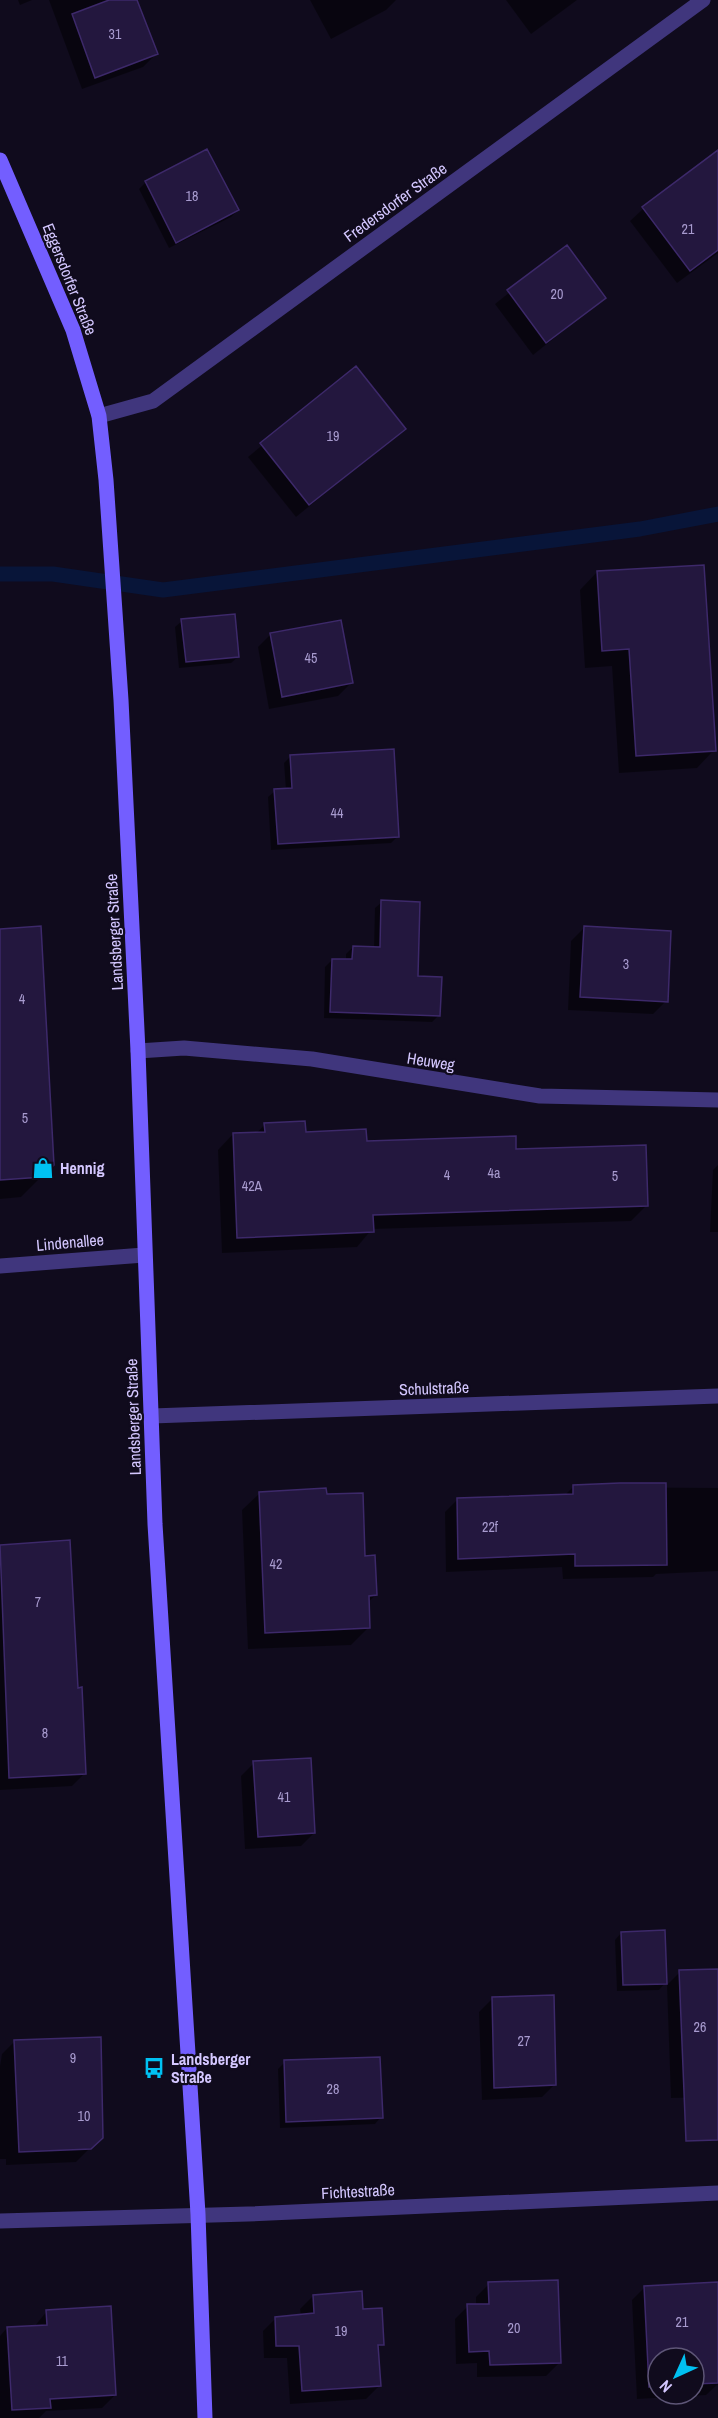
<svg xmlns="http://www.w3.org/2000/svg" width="718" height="2418" viewBox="0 0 718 2418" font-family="'Archivo Narrow',sans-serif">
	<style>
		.shadow { fill: #0007; fill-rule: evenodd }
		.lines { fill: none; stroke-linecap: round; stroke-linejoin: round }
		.stream { stroke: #081539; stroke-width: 15 }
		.building { fill: #23173e; stroke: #3d296a; stroke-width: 1.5 }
		.service { stroke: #40367d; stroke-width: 15 }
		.minor { stroke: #40367d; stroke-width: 15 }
		.tertiary { stroke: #40367d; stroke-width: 15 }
		.secondary { stroke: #735eff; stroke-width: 15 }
		.labels { text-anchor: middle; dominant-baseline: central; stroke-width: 4.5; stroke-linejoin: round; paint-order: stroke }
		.number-label { font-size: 14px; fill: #a89bcf }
		.street-label { font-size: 16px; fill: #d4c7ff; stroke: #100b1d }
		.poi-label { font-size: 16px; font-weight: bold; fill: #d4c7ff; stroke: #100b1d; text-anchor: start }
	</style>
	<rect width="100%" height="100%" fill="#100b1d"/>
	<path class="shadow" d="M18 0H32L20 5Z
		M49 0H135L156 54 143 67 82 89Z
		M310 0H396L386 10 331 39Z
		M506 0H577L531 34Z
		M718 154V253L677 283 630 221 643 209Z
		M146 182 238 210 231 217 169 248 139 189Z
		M566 247 604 298 533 355 495 304Z
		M356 368 404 429 296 517 248 457Z
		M597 572 714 750 697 768 619 773 612 666 585 668 580 590Z
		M182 621 238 657 231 663 179 668 175 627Z
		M271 634 351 683 338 696 269 709 258 647Z
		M291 756 397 837 391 843 271 850 268 797 275 791 286 790 284 763Z
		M382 902 416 978 439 1015 432 1022 324 1018 325 967 332 960H346V954L353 947 374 948 375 908Z
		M584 928 666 1001 653 1014 568 1010 571 941Z
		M0 930 42 1176 21 1197 0 1199Z
		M265 1124 365 1143 515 1151 647 1205 631 1221 372 1229 357 1247 222 1253 218 1150 233 1134H256Z
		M718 1165V1232H710L713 1170Z
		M573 1487 718 1488V1571L656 1574 653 1577 563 1579 562 1567 446 1572 445 1512 458 1499 564 1496Z
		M260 1493 325 1496 364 1558 376 1595 367 1603 368 1628 351 1645 248 1649 242 1510Z
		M69 1542 76 1689 85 1773 72 1786 0 1790V1546Z
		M254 1763 314 1833 301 1846 245 1849 241 1776Z
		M621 1933 665 1983 659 1990 617 1991 615 1940Z
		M718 1971V2097L671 2098 667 1985 680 1972Z
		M492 1999 555 2084 542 2097 482 2100 479 2012Z
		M15 2041 101 2137 76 2162 6 2165V2159H0V2066L2 2054Z
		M285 2062 381 2117 375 2124 280 2128 278 2069Z
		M489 2284 559 2363 546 2376 477 2377V2363L456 2364 455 2319 468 2306H476V2297Z
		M718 2284V2384L706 2395 637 2399 632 2300 645 2287ZM658 2358H694V2394H658Z
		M313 2296 363 2311 382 2344 377 2349 379 2386 366 2399 290 2404 287 2358H264L263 2331 276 2318 301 2316 300 2309Z
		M47 2311 115 2395 102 2408 46 2411 39 2418H0V2336L7 2328 34 2327Z"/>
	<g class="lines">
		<path class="stream" d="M0 574H53L163 590 640 529 718 514"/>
	</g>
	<path class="building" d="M109 0H137L158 54 95 78 72 14Z
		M207 149 239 210 176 243 145 181Z
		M718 150V250L690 271 642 207Z
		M567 245 606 298 546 343 507 290Z
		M356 366 406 429 309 505 260 443Z
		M704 565 716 751 636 756 629 649 602 651 597 571Z
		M235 614 239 657 186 662 181 619Z
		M341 620 353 683 282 697 270 633Z
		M394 749 399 837 278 844 274 789 292 788 290 755Z
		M381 900 420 902 418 976 442 977 440 1016 330 1012 332 959H352L353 946 380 947Z
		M41 926 54 1165 43 1177 0 1180V929Z
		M584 926 671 931 668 1002 580 997Z
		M305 1121 306 1132 366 1129 367 1141 516 1136V1149L646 1145 648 1206 373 1215 374 1232 237 1238 233 1133 265 1132 264 1123Z
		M620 1483H666L667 1565 575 1566V1554L458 1559 457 1498 573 1494V1485Z
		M326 1488 327 1494 363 1493 365 1556 375 1555 377 1595 369 1596 370 1628 265 1633 259 1492Z
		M70 1540 78 1688 82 1687 86 1774 9 1778 0 1545Z
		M311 1758 315 1833 258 1837 253 1761Z
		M665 1930 667 1984 623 1985 621 1932Z
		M718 1969V2140L686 2141 679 1970Z
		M554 1995 556 2085 494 2088 492 1997Z
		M101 2037 103 2138 91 2149 19 2152 14 2040Z
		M380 2057 383 2118 286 2122 284 2060Z
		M558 2280 561 2363 490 2365 489 2351 469 2352 467 2304H489L488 2282Z
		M718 2282V2383L694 2384V2358H658V2386L649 2387 644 2286Z
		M362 2291 363 2309 382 2308 384 2345H378L381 2386 302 2391 299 2346H276L275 2317 314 2313 313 2295Z
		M111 2306 116 2395 50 2399 51 2408 12 2410 7 2327 47 2325 46 2310Z"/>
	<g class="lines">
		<path class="service" d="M138 1051 184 1048 312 1059 540 1096 718 1100"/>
		<path class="minor" d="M0 1266 144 1255
			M152 1416 718 1396
			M0 2221 248 2214 718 2193"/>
		<path class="tertiary" d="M99 416 153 401 703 0"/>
		<path class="secondary" d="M0 160 73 330 99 416 106 480 121 700 138 1051 155 1524 198 2214 205 2418"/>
	</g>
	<defs>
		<symbol id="shop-bare" viewBox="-9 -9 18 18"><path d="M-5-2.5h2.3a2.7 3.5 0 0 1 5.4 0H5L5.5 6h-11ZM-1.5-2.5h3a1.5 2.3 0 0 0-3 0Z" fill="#00c1f2" stroke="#100b1d" stroke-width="2.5" paint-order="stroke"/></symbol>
		<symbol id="bus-bare" viewBox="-9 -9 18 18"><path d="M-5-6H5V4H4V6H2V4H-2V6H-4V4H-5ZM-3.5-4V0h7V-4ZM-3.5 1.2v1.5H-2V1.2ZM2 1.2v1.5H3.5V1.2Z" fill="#00c1f2" stroke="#100b1d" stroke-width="2.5" paint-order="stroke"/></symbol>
	</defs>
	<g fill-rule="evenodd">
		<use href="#shop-bare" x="28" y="1153" width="30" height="30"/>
		<use href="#bus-bare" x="139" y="2053" width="30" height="30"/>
	</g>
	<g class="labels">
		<g class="number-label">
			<text x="115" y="34">31</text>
			<text x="192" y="196">18</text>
			<text x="688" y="229">21</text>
			<text x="557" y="294">20</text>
			<text x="333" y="436">19</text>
			<text x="311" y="658">45</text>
			<text x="337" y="813">44</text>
			<text x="626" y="964">3</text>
			<text x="22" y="999">4</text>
			<text x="25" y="1118">5</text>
			<text x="494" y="1173">4a</text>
			<text x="447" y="1175">4</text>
			<text x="615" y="1176">5</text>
			<text x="252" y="1186">42A</text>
			<text x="490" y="1527">22f</text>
			<text x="276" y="1564">42</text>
			<text x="38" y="1602">7</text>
			<text x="45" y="1733">8</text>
			<text x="284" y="1797">41</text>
			<text x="700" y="2027">26</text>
			<text x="524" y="2041">27</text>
			<text x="73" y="2058">9</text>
			<text x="333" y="2089">28</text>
			<text x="84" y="2116">10</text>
			<text x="682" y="2322">21</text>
			<text x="514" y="2328">20</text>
			<text x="341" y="2331">19</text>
			<text x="62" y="2361">11</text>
		</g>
		<g class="street-label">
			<text transform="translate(395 202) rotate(-36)">Fredersdorfer Straße</text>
			<text transform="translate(70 279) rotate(68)">Eggersdorfer Straße</text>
			<text transform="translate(114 932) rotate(-93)">Landsberger Straße</text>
			<text transform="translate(431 1061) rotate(9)">Heuweg</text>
			<text transform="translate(70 1242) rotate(-5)">Lindenallee</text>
			<text transform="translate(434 1388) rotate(-2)">Schulstraße</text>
			<text transform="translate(133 1417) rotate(-92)">Landsberger Straße</text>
			<text transform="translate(358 2191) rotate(-3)">Fichtestraße</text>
		</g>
		<g class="poi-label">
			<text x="60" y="1168">Hennig</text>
			<text x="171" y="2059">Landsberger<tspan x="171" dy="18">Straße</tspan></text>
		</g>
	</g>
	<g transform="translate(676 2376) rotate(225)"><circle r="28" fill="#100b1d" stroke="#5e5677" stroke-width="1.5"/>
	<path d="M0-4.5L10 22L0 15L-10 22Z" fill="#00c1f2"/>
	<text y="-9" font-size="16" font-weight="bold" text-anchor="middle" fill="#d4c7ff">N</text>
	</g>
</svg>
